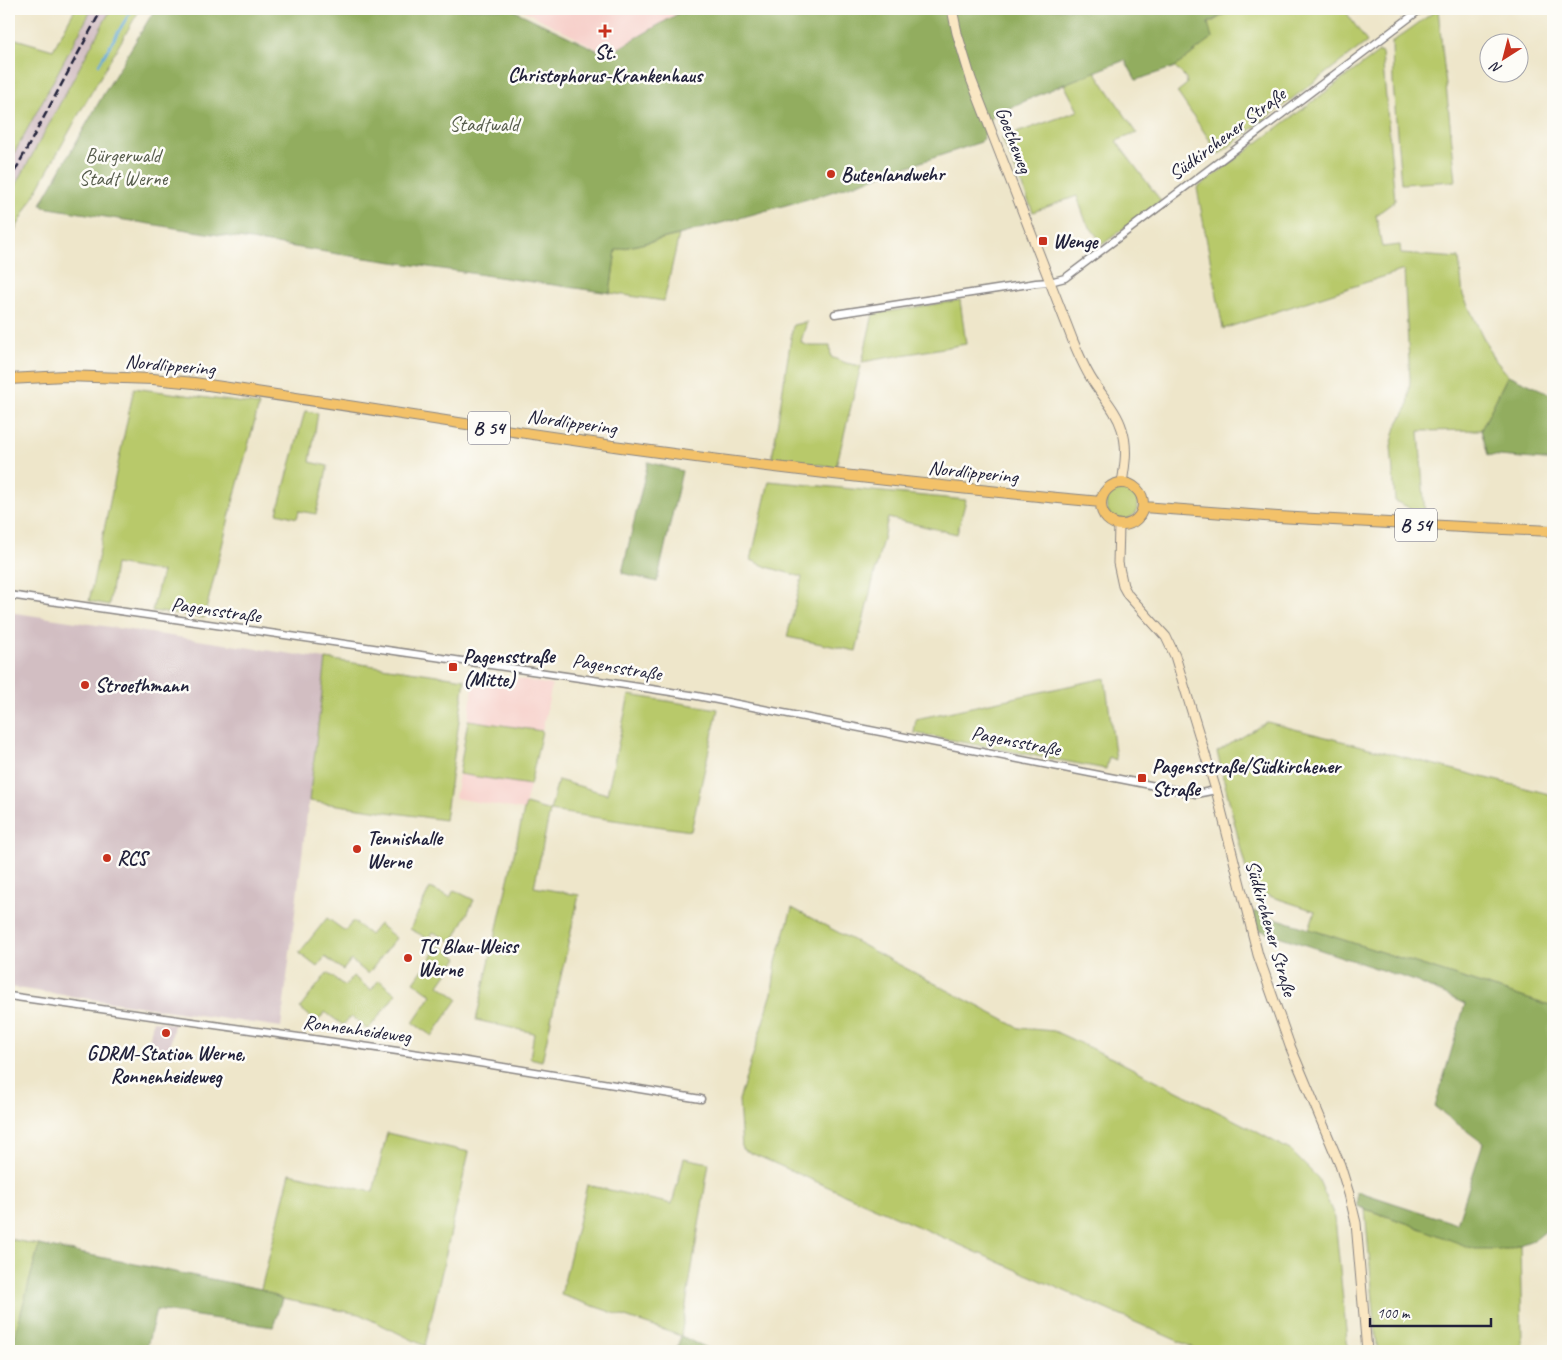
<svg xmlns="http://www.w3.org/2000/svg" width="1562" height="1360" viewBox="0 0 1562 1360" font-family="Caveat,sans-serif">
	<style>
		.built { fill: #f7d0ca }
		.industrial { fill: #d2bec2 }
		.green { fill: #b8c96b; stroke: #6d7653 }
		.forest { fill: #92ad5f; stroke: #5a684d }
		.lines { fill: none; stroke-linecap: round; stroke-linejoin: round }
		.stream { stroke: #68acdd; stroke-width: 2.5 }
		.street-casing { stroke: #888482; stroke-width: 9 }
		.secondary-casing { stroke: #888482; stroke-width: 11 }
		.primary-casing { stroke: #888482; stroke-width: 12 }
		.street { stroke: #fff; stroke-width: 6 }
		.secondary { stroke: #fae7c3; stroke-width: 9 }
		.primary { stroke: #f3c26a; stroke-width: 10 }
		.rail { stroke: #22223b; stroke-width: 2.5; stroke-dasharray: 8 4; stroke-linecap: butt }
		.poi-dot { fill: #c8321e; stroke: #fdfcf7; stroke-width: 2 }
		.labels { text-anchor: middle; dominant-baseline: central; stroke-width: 5; stroke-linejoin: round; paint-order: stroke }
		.shield { fill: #fdfcf7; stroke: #646373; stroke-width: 1 }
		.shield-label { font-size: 19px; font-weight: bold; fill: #22223b }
		.poi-label { font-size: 20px; font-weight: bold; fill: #22223b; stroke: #fdfcf7; text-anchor: start }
		.park-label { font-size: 20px; fill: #565c4c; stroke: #fdfcf7 }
		.street-label { font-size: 20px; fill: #22223b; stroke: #fdfcf7 }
	</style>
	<rect width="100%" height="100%" fill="#fdfcf7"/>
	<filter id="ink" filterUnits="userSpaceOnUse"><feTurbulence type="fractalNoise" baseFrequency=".02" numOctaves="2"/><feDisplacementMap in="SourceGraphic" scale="10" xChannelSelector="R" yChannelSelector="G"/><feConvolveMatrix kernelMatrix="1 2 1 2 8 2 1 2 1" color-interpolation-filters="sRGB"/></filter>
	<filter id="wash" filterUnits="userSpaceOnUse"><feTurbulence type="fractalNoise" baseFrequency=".0096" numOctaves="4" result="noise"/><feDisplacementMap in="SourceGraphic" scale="20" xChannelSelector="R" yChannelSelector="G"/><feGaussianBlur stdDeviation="1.12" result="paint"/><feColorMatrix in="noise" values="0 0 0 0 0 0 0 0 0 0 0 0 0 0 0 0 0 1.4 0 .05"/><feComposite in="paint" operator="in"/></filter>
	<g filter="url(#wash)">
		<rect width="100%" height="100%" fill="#eee6ca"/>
		<path class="built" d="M521 9H686L607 54Z
			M482 672 552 685 542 731 468 720 475 675Z
			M459 774 530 785 524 810 455 798Z"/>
		<path class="industrial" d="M92 9H111L9 198V163Z
			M9 612 326 659 281 1027 9 987Z
			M153 1021 174 1024 169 1052 148 1048Z"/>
		<path class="green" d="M75 9H92L9 163V37L53 50Z
			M111 9H140L80 112 9 241V198Z
			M1234 9H1344L1367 42 1219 154 1177 92 1187 84 1186 78 1175 67 1212 38 1208 24Z
			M1438 9 1456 181 1401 184 1393 83 1392 42Z
			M1379 52 1382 53 1395 201 1376 215 1382 247 1400 245 1401 254 1459 258 1463 295 1492 356 1508 375 1481 430 1419 431 1425 515 1395 501 1391 446 1396 427 1408 406 1410 380 1404 270 1223 329 1197 188Z
			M1095 71 1137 133 1116 141 1161 201 1103 244 1086 222 1077 196 1033 212 1002 138 1078 111 1064 84Z
			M679 235 664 301 610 293 616 250Z
			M960 300 966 344 862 362 873 314Z
			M807 322 801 341 802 343 809 346H830L831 357 846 363 861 366 836 467 772 458 793 325Z
			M134 388 259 405 232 506 204 618 152 611 162 572 115 564 109 605 89 601Z
			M305 411 318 413 310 462 328 466 316 514 299 511 297 518 277 513Z
			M769 481 966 500 957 534 888 518 856 651 787 637 802 577 767 567 751 560Z
			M1106 504a16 16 0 1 1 32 0a16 16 0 1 1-32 0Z
			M326 659 465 679 445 820 309 801Z
			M1105 678 1116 760 1109 757 1106 769 914 733 916 719Z
			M629 695 718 709 691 831 550 811 534 887 579 895 542 1061 530 1058 534 1033 476 1020 524 810 526 804 550 811 558 780 607 794Z
			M468 720 542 731 530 785 459 774Z
			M1267 722 1553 795V1007L1309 929 1315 911 1251 890 1217 752Z
			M430 888 450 897 454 890 474 900 453 942 433 932 429 939 410 929Z
			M792 908 1019 1028 1054 1031 1114 1059 1246 1126 1290 1150 1318 1178 1335 1218 1348 1351H1197L1194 1348 742 1149 739 1100 772 993 776 962Z
			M327 918 345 931 353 921 370 935 379 924 396 938 368 974 351 960 343 970 325 957 317 967 299 953Z
			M440 945 458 958 439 985 458 999 432 1036 413 1023 432 995 414 982Z
			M327 973 345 986 353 976 371 990 379 980 396 994 368 1030 351 1016 343 1025 325 1012 317 1022 300 1008Z
			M387 1133 469 1152 425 1346 359 1314 282 1299 261 1289 290 1173 373 1192Z
			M684 1158 709 1163 681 1336 561 1295 587 1185 672 1204Z
			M1365 1209 1409 1224 1508 1249 1520 1245 1522 1341 1524 1351H1379L1377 1346Z
			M9 1239 39 1245 11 1351H9Z"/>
		<path class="forest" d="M155 9H511L607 55 686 9H1234L1208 23 1212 38 1175 67 1136 80 1125 60 1064 84 993 115 981 142 822 195 682 234 616 250 610 293 351 256 43 207 41 204 103 95Z
			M1508 375 1553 395V462L1545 460 1488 455 1481 430Z
			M648 462 682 471 657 582 622 573Z
			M1253 911 1553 1007V1225L1536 1239 1508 1249H1474L1409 1224 1357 1206V1191L1457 1224 1483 1143 1435 1107 1465 1004 1415 981 1257 929Z
			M39 1245 261 1289 282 1299 273 1327 156 1310 146 1351H11Z
			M681 1336 714 1351H676Z"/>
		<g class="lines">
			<path class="stream" d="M99 64 132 9
				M1552 1351 1553 1347"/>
		</g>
	</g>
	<g filter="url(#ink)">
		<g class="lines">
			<defs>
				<path id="street" d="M835 314 1036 283 1050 282 1065 278 1421 9
					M9 595 580 678 697 696 1196 794 1216 790
					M9 996 461 1060 701 1099"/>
				<path id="secondary" d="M952 9 957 33 971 79 1073 341C1079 355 1085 370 1094 383 1104 398 1117 412 1122 429 1128 447 1125 465 1122 483
					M1119 525 1118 563 1123 586 1128 595 1166 637 1175 656 1216 790 1258 955 1290 1046 1340 1165 1349 1194 1356 1223 1367 1351"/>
				<path id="primary" d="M9 379 65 376 153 379 194 383C336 403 478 427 621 447 781 469 940 487 1101 502
					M1101 504a21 21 0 1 1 42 0a21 21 0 1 1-42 0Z
					M1143 507 1278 517 1481 528 1553 531"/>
			</defs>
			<use href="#street" class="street-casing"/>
			<use href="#secondary" class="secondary-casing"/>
			<use href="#primary" class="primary-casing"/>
			<use href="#street" class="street"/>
			<use href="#secondary" class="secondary"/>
			<use href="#primary" class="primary"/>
			<path class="rail" d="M9 182 102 9"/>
		</g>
	</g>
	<g class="poi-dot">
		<path d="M602.5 23.5h5v5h5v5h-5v5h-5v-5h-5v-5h5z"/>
		<circle cx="831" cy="174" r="5"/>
		<rect x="1038" y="236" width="10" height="10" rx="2.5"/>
		<rect x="448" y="662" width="10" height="10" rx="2.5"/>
		<circle cx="85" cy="685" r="5"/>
		<rect x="1137" y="773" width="10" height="10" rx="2.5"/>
		<circle cx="357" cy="849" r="5"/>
		<circle cx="107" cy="858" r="5"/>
		<circle cx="408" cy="958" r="5"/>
		<circle cx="166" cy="1033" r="5"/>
	</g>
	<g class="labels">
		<g class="shield">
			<rect x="468" y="411.5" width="42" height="33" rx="4"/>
			<rect x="1395" y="508.5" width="42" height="33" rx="4"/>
		</g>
		<g class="shield-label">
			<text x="489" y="428">B 54</text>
			<text x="1416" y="525">B 54</text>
		</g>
		<g class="poi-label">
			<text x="605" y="52" text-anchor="middle">St.<tspan x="605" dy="23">Christophorus-Krankenhaus</tspan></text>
			<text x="841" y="174">Butenlandwehr</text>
			<text x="1053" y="241">Wenge</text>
			<text x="463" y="656">Pagensstraße<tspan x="463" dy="23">(Mitte)</tspan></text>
			<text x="95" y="685">Stroethmann</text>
			<text x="1152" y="766">Pagensstraße/Südkirchener<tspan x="1152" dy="23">Straße</tspan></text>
			<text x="367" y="838">Tennishalle<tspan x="367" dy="23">Werne</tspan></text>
			<text x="117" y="858">RCS</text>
			<text x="418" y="946">TC Blau-Weiss<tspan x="418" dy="23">Werne</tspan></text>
			<text x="166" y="1053" text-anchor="middle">GDRM-Station Werne,<tspan x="166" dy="23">Ronnenheideweg</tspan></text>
		</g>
		<g class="park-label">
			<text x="484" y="124">Stadtwald</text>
			<text x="123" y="155">Bürgerwald<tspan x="123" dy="23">Stadt Werne</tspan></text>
		</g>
		<g class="street-label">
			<text transform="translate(1227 134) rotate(-37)">Südkirchener Straße</text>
			<text transform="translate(1014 140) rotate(69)">Goetheweg</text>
			<text transform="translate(170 365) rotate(5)">Nordlippering</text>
			<text transform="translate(572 422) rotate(8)">Nordlippering</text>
			<text transform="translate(973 472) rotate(6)">Nordlippering</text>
			<text transform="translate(216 610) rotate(8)">Pagensstraße</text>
			<text transform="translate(617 667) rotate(9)">Pagensstraße</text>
			<text transform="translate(1016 741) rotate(11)">Pagensstraße</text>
			<text transform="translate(1271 928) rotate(74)">Südkirchener Straße</text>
			<text transform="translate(357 1029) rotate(8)">Ronnenheideweg</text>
		</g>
	</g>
	<rect width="1562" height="1360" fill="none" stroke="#fdfcf7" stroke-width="30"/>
	<g transform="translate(1504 58) rotate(216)"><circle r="24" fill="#fdfcf7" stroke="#a5a5ac"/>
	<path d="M0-4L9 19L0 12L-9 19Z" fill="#c8321e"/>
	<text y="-8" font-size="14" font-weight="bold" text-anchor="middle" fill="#22223b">N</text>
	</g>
	<path d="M1370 1318v8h121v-8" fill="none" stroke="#22223b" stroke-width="2.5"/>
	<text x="1377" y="1318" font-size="15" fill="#22223b" stroke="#fdfcf7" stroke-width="4" paint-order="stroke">100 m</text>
</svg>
